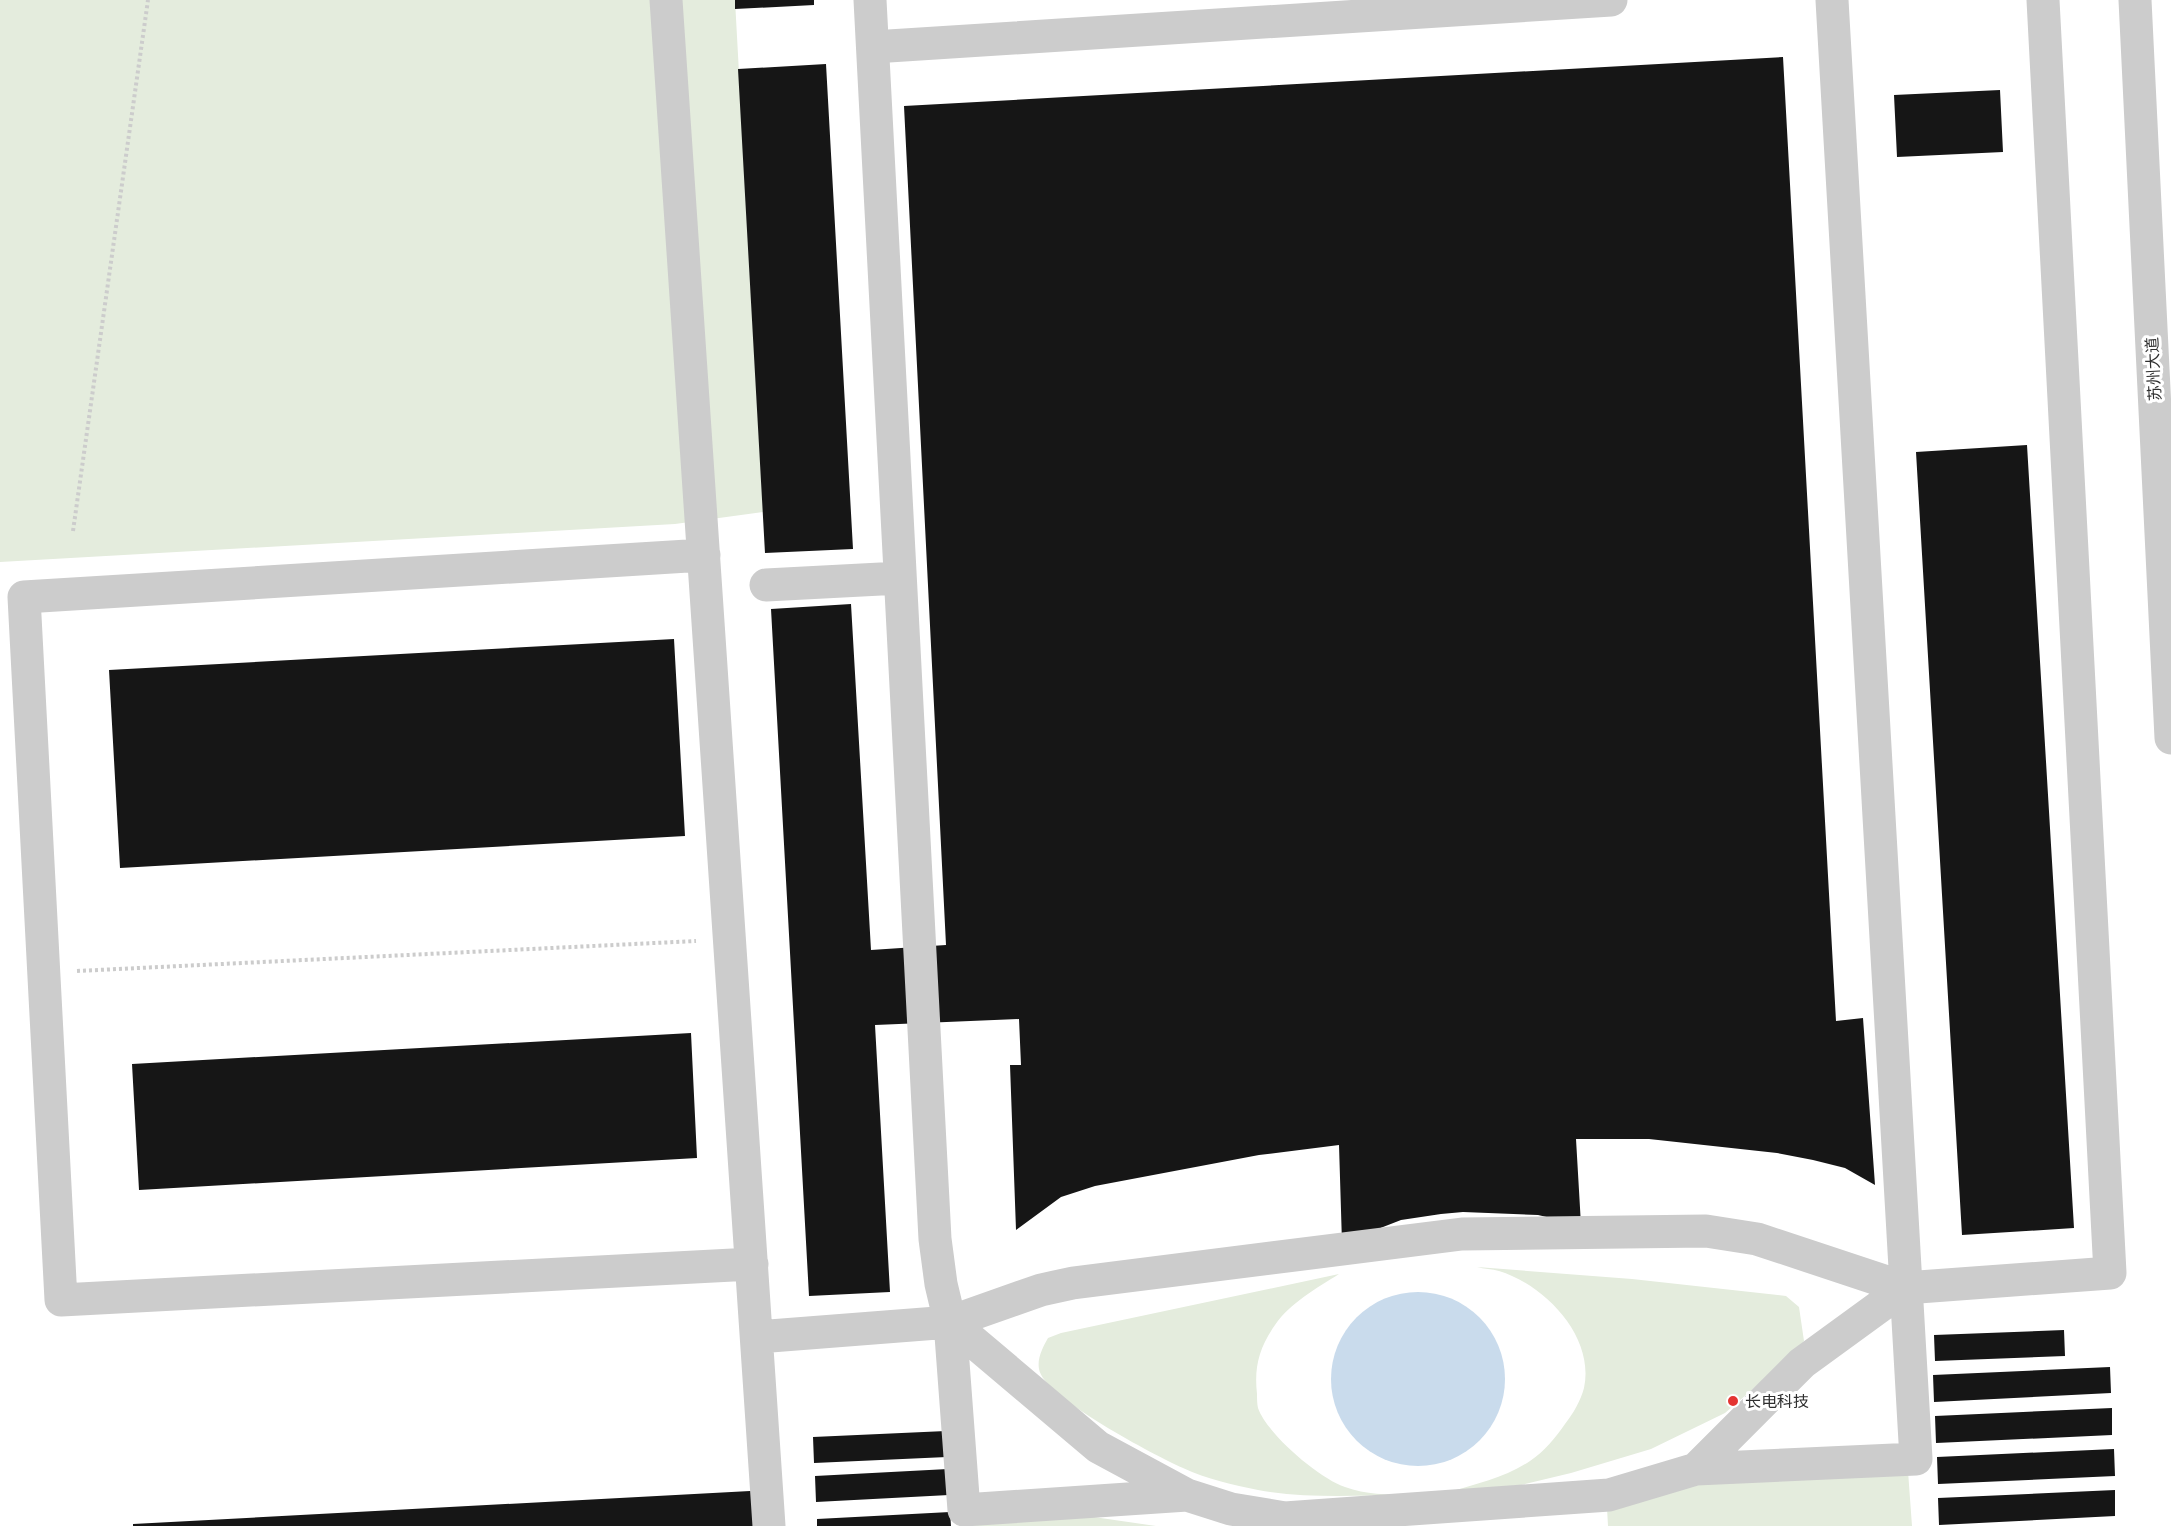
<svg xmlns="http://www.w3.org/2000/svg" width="2171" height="1526" viewBox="0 0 2171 1526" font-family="Inter,'Noto Sans SC',sans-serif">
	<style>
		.green { fill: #e4ecdd }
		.water { fill: #c9dbec }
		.building { fill: #161616 }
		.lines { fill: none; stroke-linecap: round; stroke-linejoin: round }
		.path { stroke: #ccc; stroke-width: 4; stroke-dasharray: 3 3; stroke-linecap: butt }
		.minor { stroke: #ccc; stroke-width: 33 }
		.poi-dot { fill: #e43432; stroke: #fff; stroke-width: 2 }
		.labels { text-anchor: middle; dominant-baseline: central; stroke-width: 6; stroke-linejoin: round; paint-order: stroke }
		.street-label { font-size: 16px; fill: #2f2f2f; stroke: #fff }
		.poi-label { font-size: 16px; fill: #2f2f2f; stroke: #fff; text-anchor: start }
	</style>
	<rect width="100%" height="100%" fill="#fff"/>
	<path class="green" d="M0 0H735L763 512 675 524 0 562Z
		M1477 1267 1632 1279 1786 1296 1799 1307 1804 1341 1793 1355 1725 1413 1651 1449 1571 1473 1521 1485 1449 1492C1477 1484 1506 1477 1530 1461 1544 1452 1556 1437 1565 1424 1573 1414 1581 1400 1584 1388 1595 1337 1545 1285 1499 1271 1492 1269 1484 1269 1477 1267Z
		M1339 1274C1317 1288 1290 1303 1275 1325 1259 1348 1254 1367 1257 1394 1257 1398 1257 1404 1258 1408 1267 1434 1319 1478 1345 1487 1366 1495 1387 1494 1409 1495 1359 1495 1307 1499 1258 1490 1233 1485 1207 1479 1183 1468 1156 1456 1043 1397 1039 1369 1037 1358 1043 1347 1048 1338L1061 1333Z
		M1908 1471 1912 1526H1608L1607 1508 1696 1482Z
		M1073 1514 1156 1526H959L958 1522Z"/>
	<path class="water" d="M1331 1379a87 87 0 1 1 174 0a87 87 0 1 1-174 0Z"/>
	<path class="building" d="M735 0H814V5L735 9Z
		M1783 57 1836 1021 1863 1018 1875 1185 1845 1168 1813 1160 1777 1153 1649 1139H1576L1581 1225 1538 1215 1463 1212 1441 1214 1401 1220 1342 1243 1339 1145 1259 1155 1095 1186 1061 1197 1016 1230 1010 1065H1021L1019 1019 875 1025 890 1292 809 1296 771 609 851 604 871 950 946 945 904 106Z
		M826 64 853 549 765 553 738 69Z
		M2000 90 2003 152 1897 157 1894 95Z
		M2027 445 2074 1228 1962 1235 1916 452Z
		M674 639 685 836 120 868 109 670Z
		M691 1033 697 1158 139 1190 132 1064Z
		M2064 1330 2065 1356 1935 1361 1934 1335Z
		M2110 1367 2111 1393 1934 1402 1933 1375Z
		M2112 1408V1435L1936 1443 1935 1416Z
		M946 1431 947 1457 814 1463 813 1437Z
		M2114 1449 2115 1476 1938 1484 1937 1457Z
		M948 1469 949 1495 816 1502 815 1476Z
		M767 1490 768 1526H133V1524Z
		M2115 1490V1516L1939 1525 1938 1498Z
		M950 1512 951 1526H817V1519Z"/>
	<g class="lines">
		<path class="path" d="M73 531 148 0
			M77 971 696 941"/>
		<path class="minor" d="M666 0 769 1526
			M870 0 935 1239 941 1284 950 1322 1041 1290 1073 1283 1462 1234 1706 1231 1757 1239 1905 1288 2110 1273 2043 0
			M2135 0 2171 738
			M873 47 1611 0
			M704 555 24 597 61 1300 752 1264
			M766 585 900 578
			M950 1322 964 1510 1187 1495
			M757 1337 950 1322 1098 1447 1187 1495 1231 1509 1285 1518 1609 1495 1696 1469 1916 1459 1832 0
			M1696 1469 1802 1363 1905 1288"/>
	</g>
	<circle class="poi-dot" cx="1733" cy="1401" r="6"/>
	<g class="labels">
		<g class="street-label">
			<text transform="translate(2153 369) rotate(-93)">苏州大道</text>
		</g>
		<g class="poi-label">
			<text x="1745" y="1401">长电科技</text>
		</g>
	</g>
</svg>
